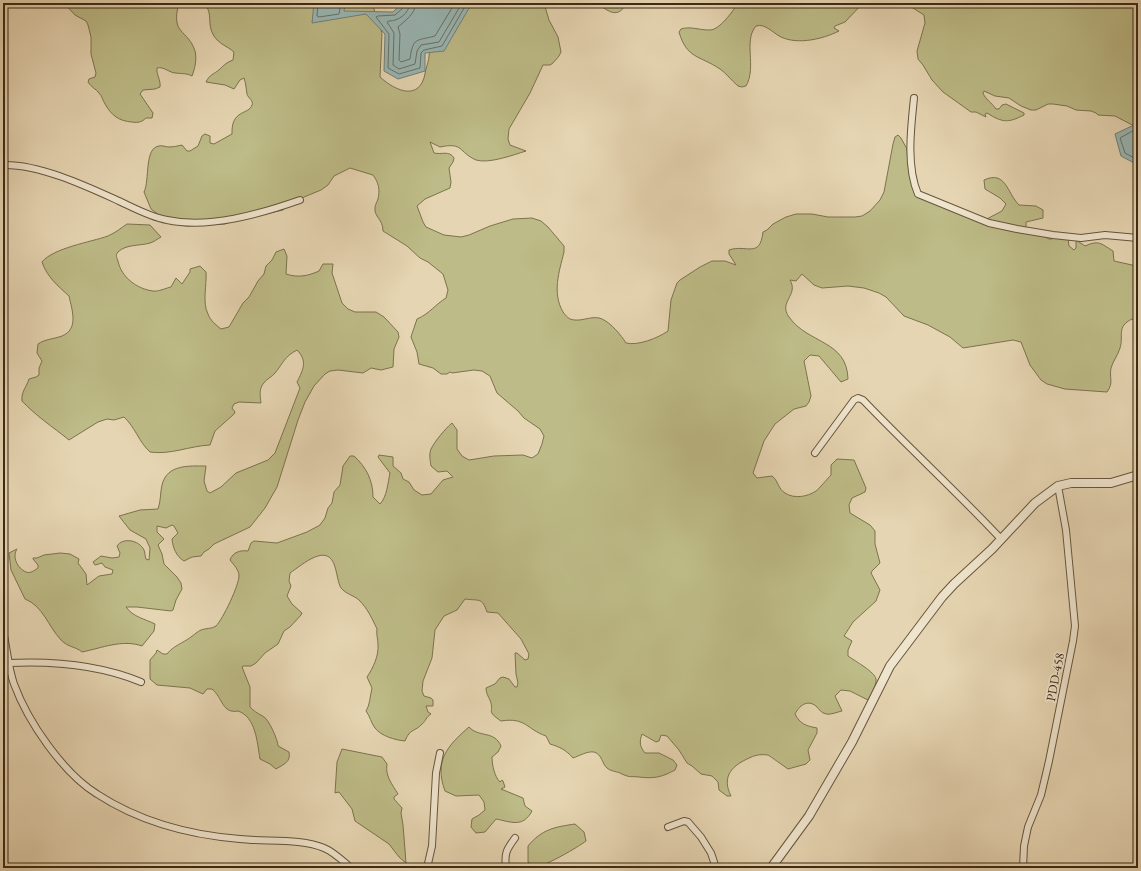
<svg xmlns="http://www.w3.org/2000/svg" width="1141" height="871" viewBox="0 0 1141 871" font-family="'EB Garamond',serif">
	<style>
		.green { fill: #bdbb87; stroke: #7c734e }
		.water { fill: #99b7b5; stroke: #747f75 }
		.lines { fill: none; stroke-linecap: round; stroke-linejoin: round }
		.shore { stroke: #6a7165; stroke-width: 1 }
		.minor-casing { stroke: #66563c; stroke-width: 8 }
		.tertiary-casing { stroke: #66563c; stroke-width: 10 }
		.minor { stroke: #efe4cd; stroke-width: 6 }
		.tertiary { stroke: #efe4cd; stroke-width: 8 }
		.labels { text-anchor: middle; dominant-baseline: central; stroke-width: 3.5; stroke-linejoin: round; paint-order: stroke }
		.street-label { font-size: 13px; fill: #3c2b15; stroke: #efe4cd }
	</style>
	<rect width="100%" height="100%" fill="#e6d5b2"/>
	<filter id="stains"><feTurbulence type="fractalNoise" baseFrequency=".005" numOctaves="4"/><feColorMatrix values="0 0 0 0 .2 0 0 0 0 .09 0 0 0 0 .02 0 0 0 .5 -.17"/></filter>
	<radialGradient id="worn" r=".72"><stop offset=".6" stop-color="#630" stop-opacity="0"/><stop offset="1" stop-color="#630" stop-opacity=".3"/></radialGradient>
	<path class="green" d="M64 3H179C170 35 188 29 195 51 197 59 195 68 192 76 187 73 182 74 176 73 169 73 164 66 157 68 156 74 161 80 160 87L155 89 143 90 140 94 153 113 152 118H146C142 122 138 123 132 122 119 121 112 116 105 104 103 101 102 96 99 93 96 89 91 87 88 82L89 79 95 77 96 73 91 54V37L88 25 86 21 75 15Z
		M204 3H372L382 33 380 77C392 88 416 102 424 78 425 75 425 72 426 69 429 60 430 53 429 44L468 3H544L549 20 558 37 561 52 559 56 553 63 550 65H543L530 93 509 129 508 139 510 145 526 151C513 155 489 164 476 160 458 152 464 142 440 147L430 142 434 153C442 155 449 150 454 158L453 162 449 168 451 182 450 188 425 199 417 206 423 222 426 227 444 235 461 237 469 235 490 226 513 219 532 218 541 221 548 227 564 246V252C559 272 552 293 563 312 566 316 569 320 575 320 583 321 594 315 602 319 611 323 621 335 626 343 638 346 658 338 668 331L671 300 677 283 680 280 700 267 712 261H725L736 265 729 254V250C746 244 760 259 763 232L767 230 773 224 786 217 796 214H812L828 217H855L862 216 870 211 880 200 884 192 893 144 895 137 898 135 901 138 907 149 909 170 920 194 937 205 948 204 983 221 1002 211 1006 204 1000 198 985 189 984 180C1006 170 1007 193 1019 205L1036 206 1043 210V218L1026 222V230L1042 235 1049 239H1052L1054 235 1068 238 1069 246 1074 250 1076 248V240L1085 246C1099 240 1100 243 1113 251L1114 261 1132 265 1138 268V323L1132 319C1116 327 1124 335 1120 348 1118 355 1113 361 1111 368 1109 379 1114 382 1107 392L1065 389 1047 384 1041 380 1030 365 1021 342 1013 340 963 348 950 337 928 325 904 316 886 297 879 293 864 288 848 286 822 288 814 285 802 274 796 281 790 280C799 295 778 302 789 317 808 344 847 340 848 379L841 382 819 356 810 355 804 361 811 396 809 402 806 406 794 409 775 424 764 441 753 473 757 478 772 476C778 480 778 489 785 493 794 499 807 497 816 491 819 489 827 479 831 475V465L837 459 854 460 866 488 865 492 852 498 849 505 850 513 870 525 875 531V544L880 563 872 571 871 573 880 590 876 601 853 622 844 636 852 641 848 650V656C855 661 875 672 876 679 877 685 871 694 868 700L850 691 841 690 835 696 842 711C837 712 831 715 826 714 821 713 819 709 816 706 807 699 799 706 795 714 800 724 806 726 817 728V733L808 750 810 760 806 764 788 769C785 767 770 756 768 755 759 754 755 755 747 759 730 767 722 778 731 796H727L719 790 718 782 712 776 701 774 692 766 687 763 679 750 667 736 661 735 659 741 656 742 642 734C639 742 640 747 645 753H659L673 760 677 765 675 770C662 777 654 779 639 777 630 776 631 778 622 774 617 771 612 772 607 768 602 764 602 754 594 752 587 751 579 756 573 758 566 750 560 747 550 744L546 736C526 729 526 717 501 721 485 710 495 713 490 700 488 696 486 693 486 688L495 684 500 678 503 677 509 679 515 687H517L518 683 516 674 515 653H517L525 660 528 659 529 654 521 639 498 613 487 612C482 597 479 601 465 599L457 610 444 616 435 630 432 658 423 681 422 691 424 696 431 698 433 700V706H426L428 712 431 714C426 717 426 721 422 724 415 732 410 728 405 741 395 740 381 736 375 728 371 723 370 716 366 711 370 705 370 696 372 688L367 677C373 668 379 656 378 644 378 639 376 634 377 629 372 618 367 608 359 600 353 595 346 594 341 588 338 583 337 573 335 567 328 541 302 565 290 573L289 581 291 586 287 596 292 604 302 613 301 615 290 627 284 631 278 644 265 653 256 663 251 666H243L242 667 250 687V707C256 713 258 713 264 717 269 720 278 740 278 746L289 752C291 762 284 764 276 769L270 764 260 759C257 742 256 717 238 711 222 714 223 698 212 689H207L203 694 190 688 157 685 150 679V660L156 653 157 650 163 654H167C173 646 183 643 191 637 195 634 197 632 201 630 206 628 212 629 216 626 223 619 239 585 239 576 239 570 234 565 230 560 233 552 240 550 248 551L251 543 254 541 277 543 307 532 320 525 325 518 328 508 332 503 334 492 340 485 343 466 350 456H354C366 467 373 480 373 497L380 504C387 497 388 482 390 473L378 457 379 455 393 457V466L401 473 403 479 409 482 414 490 422 495 431 494 443 480 453 477 447 471 438 472 431 466C430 460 429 454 431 449 435 441 445 429 452 423L457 430V449L462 456 469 460 494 456 523 455 532 458 538 454 542 444 544 436 540 429 524 418 518 411 497 393 490 376 482 371 474 370 452 373 450 372 447 374H441L433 368 419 364 417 352 411 337 417 319C429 314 436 304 446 298L448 290 443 274 428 262 420 258 407 246 383 231C383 219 374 217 375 208 375 205 377 202 378 199 380 190 379 183 373 175L350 168 334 176 328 185 321 190 292 202 283 210 234 221 225 224 206 225 176 220 159 215 151 209 144 192C150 180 144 148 159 146 162 145 166 147 169 147 173 147 178 146 182 145L187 151H190L198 146 202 136 205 134 210 136V143L214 144 232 134C231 109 249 115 252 105 254 101 248 98 247 94 246 88 246 84 244 78L240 80 234 89 225 85 206 82C210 74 213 75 220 69 224 65 227 62 233 60L234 52C227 46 219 44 214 36 206 24 214 14 204 3Z
		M596 3H627C617 20 609 11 596 3Z
		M738 3H863L845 22 835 26 834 28 839 31C823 39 798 45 781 37 773 33 765 23 756 26 743 41 757 67 746 86L742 87 738 86C732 81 726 73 720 69 699 55 687 59 679 32L681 29C690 26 699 30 709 30 719 31 733 11 738 3Z
		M905 3H1138V128L1115 116 1098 115 1096 113 1091 111 1076 110 1067 106 1053 104H1048L1036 110H1031L1021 106 1009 98 995 96 984 91 983 93C985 99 992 103 996 109H999L1002 105 1006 104 1024 113V115C1008 123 1003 123 987 113L985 114 986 117 976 112H971L943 92 932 80 923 65 918 59 917 51 925 23 924 15Z
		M127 224 150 225 161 237C157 239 154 242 150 243 140 246 126 244 118 252 115 255 117 258 118 261 121 277 137 289 153 291 158 292 166 288 171 287L176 278 182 284 190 272V269L200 266 206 272C207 285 202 302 208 314 210 320 216 325 221 329L229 327 243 303 249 297 258 281 264 274 266 266 272 260 276 252 284 249 287 256 286 274C298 278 308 276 319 271L323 264H333L332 273 342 303 348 309 355 312H376L384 317 398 332 399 337 394 349 393 367 381 370 371 368 363 373 338 370 330 371 325 374 314 386 305 402 298 420 277 487 265 508 250 527 214 544 209 549 204 552 201 556 192 557 184 561C176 556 173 548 172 539L178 533 174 526 172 525 166 528 157 526V532L164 539 158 545 162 554 164 564 177 577 181 583 182 589 176 600 173 610 171 611 137 607H126C133 617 145 619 155 624L154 631 142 646C122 639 102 648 82 652 75 646 69 648 61 640 48 626 43 606 25 599L11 570 9 553 17 549C12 557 17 568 26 572 30 574 35 570 38 568V565L33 559V558H37L44 555 60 553 70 554 79 559 78 563 86 574 87 585 99 576 112 574 113 570 105 567 102 563 95 565 93 562 101 556 112 558 119 557 120 553 117 546C123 537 139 540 144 550 145 552 145 557 146 559L149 560 150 548 146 539 130 530 119 516 140 510 158 509C161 501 160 493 162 485 167 464 189 466 206 466L204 481 207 491 210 493 221 487 236 473 268 460 275 453 300 388 297 382C303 370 308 361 297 350 284 357 284 362 275 373 272 377 266 379 263 384 259 389 260 396 261 403L239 402 234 404 232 408 235 412 234 414 215 431 210 445C189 446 171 455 150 452 139 442 135 427 124 417L114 420 107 419 98 422 69 440C53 427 36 416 22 401 21 392 26 388 29 379L36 377 39 375V368L42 361 37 353 38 344C45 339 54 339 62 336 79 329 72 310 69 296 58 286 47 277 42 262 53 248 91 242 108 236 115 233 121 228 127 224Z
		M469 727C479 738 494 730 501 746L498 752 492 757C492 764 494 776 500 782L502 780 503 781 505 787 501 789 523 798 525 806 532 811C523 828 511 822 496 819L485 832 476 833 471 827 472 819 479 815 485 810 484 802 479 795 456 796 445 791C434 761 447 746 469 727Z
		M342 749 382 757 387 764C385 776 392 784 398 794L394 797V799L402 808 401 813 403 825 406 863 399 857 389 844 355 821 352 809 339 792 335 793 337 762Z
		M575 824 584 832 586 841C578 847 546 866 537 866 534 866 531 864 528 862V846C542 829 555 827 575 824Z"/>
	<path class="water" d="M314 3H345L344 11 393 12 402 3H472L444 51 425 53V71L398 79 384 71 385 34 366 14 312 23Z
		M1138 123V165L1121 156 1115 134Z"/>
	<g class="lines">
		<path class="shore" d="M318 3 317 16 319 17 339 14 341 3
			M405 3 404 7 395 15 378 16 376 17 389 34 388 68 399 74 420 68 421 53 424 50 442 46 467 3
			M410 3C409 14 398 21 389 21L387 22 394 33 393 65 399 69 415 64 417 51 421 45 439 42 462 3
			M416 3C415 14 406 20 398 27L400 34 399 60 401 62 410 59C413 37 416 41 435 36L455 3
			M1138 128 1120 138 1125 153 1138 160"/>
		<defs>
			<path id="minor" d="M914 98C911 127 906 166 918 194L989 223 1017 229 1053 235 1081 238 1105 235 1138 238
				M3 165C39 164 86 186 119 201 134 208 150 217 167 220 209 229 260 214 300 200
				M815 453 854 400 858 398 863 400C908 447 956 491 1001 539
				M3 631C7 648 8 667 14 684 28 722 63 773 97 794 140 822 190 835 240 839 265 842 302 838 324 848 334 852 343 861 351 868
				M9 663C53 661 100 665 141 682
				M668 827 684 821 688 822 701 837 711 853 716 868
				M427 868 432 846 436 773 440 753
				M506 868C504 853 507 849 515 838
				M1023 868 1024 846 1028 827 1041 795 1049 761 1073 641 1075 626 1066 530 1058 486"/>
			<path id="tertiary" d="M771 868 809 816 852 742 890 666 942 597 954 584 992 549 1035 503 1058 486 1071 483H1111L1138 475"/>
		</defs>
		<use href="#minor" class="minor-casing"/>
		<use href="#tertiary" class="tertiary-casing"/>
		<use href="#minor" class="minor"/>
		<use href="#tertiary" class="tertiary"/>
	</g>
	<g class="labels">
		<g class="street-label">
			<text transform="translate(1055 677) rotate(-79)">PDD-458</text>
		</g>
	</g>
	<rect width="1141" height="871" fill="none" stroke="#e6d5b2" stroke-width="16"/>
	<rect x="4" y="4" width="1133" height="863" fill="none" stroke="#3c2b15" stroke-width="2"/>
	<rect x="8" y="8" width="1125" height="855" fill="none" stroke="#3c2b15"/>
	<rect width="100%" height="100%" filter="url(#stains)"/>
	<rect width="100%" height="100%" fill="url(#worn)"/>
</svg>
